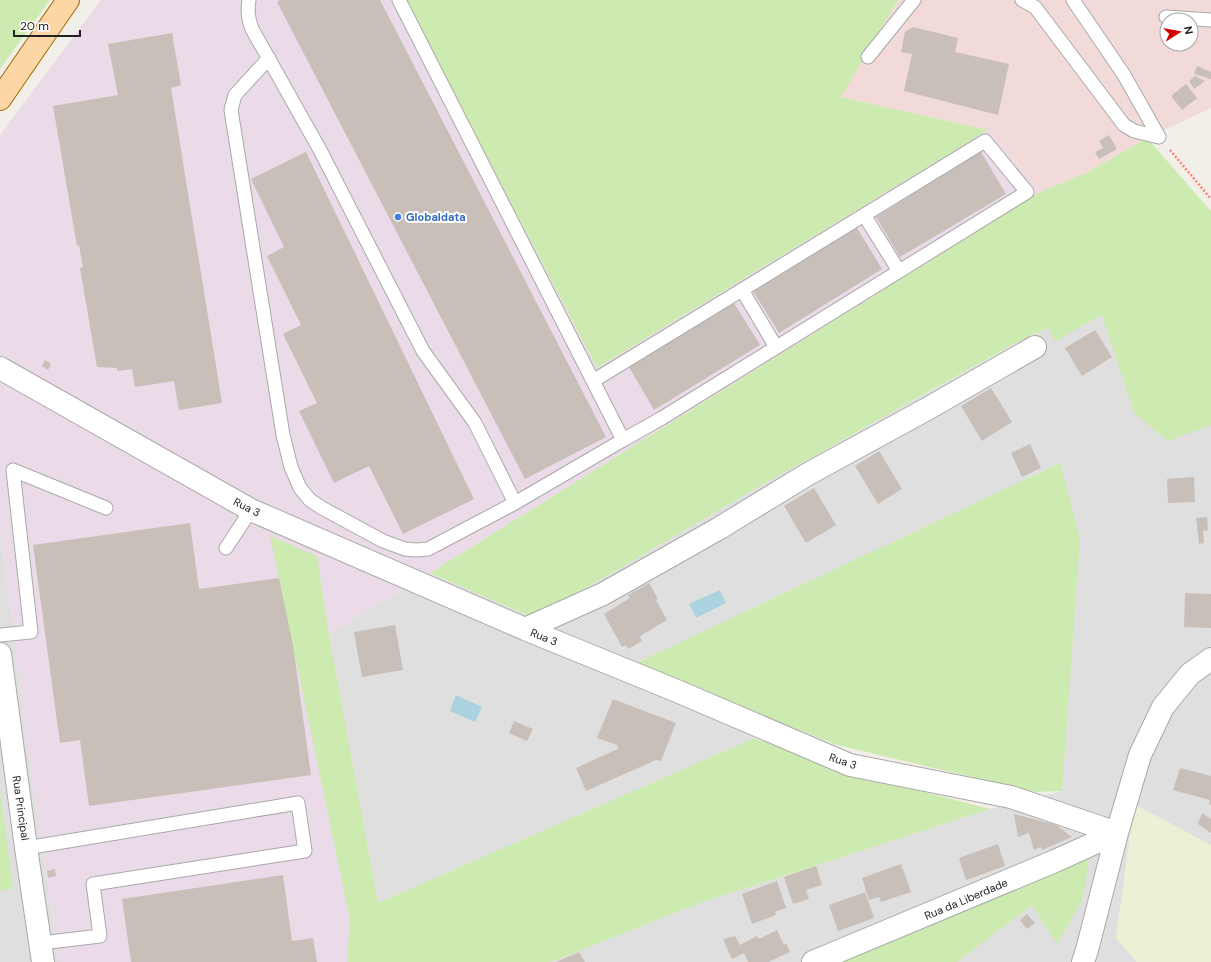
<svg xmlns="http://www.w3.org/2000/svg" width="1211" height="962" viewBox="0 0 1211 962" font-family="'DM Sans',sans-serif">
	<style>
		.residential { fill: #e0dfdf }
		.commercial { fill: #f2dad9; fill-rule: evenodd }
		.industrial { fill: #ebdbe8 }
		.farmland { fill: #eef0d5 }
		.grass { fill: #cdebb0 }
		.water { fill: #aad3df }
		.building { fill: #c7bfb8 }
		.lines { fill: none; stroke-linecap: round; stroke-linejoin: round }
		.service-casing { stroke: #a9a9a9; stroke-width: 15 }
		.minor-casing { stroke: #a9a9a9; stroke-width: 24 }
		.primary-casing { stroke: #a06b00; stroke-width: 24 }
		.path { stroke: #fa8072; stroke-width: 2.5; stroke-dasharray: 2 2; stroke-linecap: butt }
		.service { stroke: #fff; stroke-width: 13 }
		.minor { stroke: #fff; stroke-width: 22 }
		.primary { stroke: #fcd6a4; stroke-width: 22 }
		.shop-dot { fill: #3f7fe0; stroke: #fff; stroke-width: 1.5 }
		.labels { text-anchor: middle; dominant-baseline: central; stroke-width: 4; stroke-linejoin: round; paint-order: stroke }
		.shop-label { font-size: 11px; font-weight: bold; fill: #366cbe; stroke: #fff; text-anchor: start }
		.street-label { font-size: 11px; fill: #222; stroke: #fff }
	</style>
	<rect width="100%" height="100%" fill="#f2efe9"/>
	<path class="residential" d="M1211 272V878L1116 938 1137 962H551L697 904 990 809 1062 791 1060 463 634 664 761 715 754 738 378 903 329 634 430 573 527 615 550 609 760 486 1013 345 1048 328Z
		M0 534 12 616 26 738 59 962H0Z"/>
	<path class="commercial" d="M898 0H1211V108L1147 138 1086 173 1040 192 988 130 840 97ZM1167 20H1191V44H1167Z"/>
	<path class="industrial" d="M101 0H407L417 23 597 368 988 130 1040 192 430 573 329 634 378 903 356 962H59L26 738 12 616 0 534V135Z"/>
	<path class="farmland" d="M1134 804 1211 845V962H1137L1116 938Z"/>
	<path class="grass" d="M0 0H50L0 69Z
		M407 0H898L841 97 988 130 597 368 417 23Z
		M1147 138 1211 211V425L1168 441 1134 413 1102 315 1055 341 1048 328 1012 345 760 486 550 609 527 615 430 573 1040 192 1086 173Z
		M1060 463 1080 538 1062 791 1035 792 837 745 634 664Z
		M270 536 317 556 329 634 378 903 754 738 846 772 990 809 697 904 551 962H347L350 920Z
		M0 789 13 889 0 890Z
		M1089 859 1083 899 1057 944 1032 905 957 962H838L964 898Z"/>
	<path class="water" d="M720 590 726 603 696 618 689 604Z
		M456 695 482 707 475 722 450 711Z"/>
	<path class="building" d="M280 0H380L606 437 525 479 277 2Z
		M913 27 958 38 955 52 1009 64 998 115 904 91 912 54 901 52 905 32Z
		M172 33 181 85 171 88 222 403 179 410 174 381 135 387 132 369 117 371V368L97 367 80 268 83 267 79 245 77 246 53 106 118 95 108 44Z
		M1197 66 1211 72V79L1194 74Z
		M1195 76 1205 81 1194 89 1189 81Z
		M1186 84 1197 98 1182 110 1171 96Z
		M1109 135 1117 149 1099 159 1095 152 1103 148 1099 141Z
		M306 152 474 499 403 534 369 466 334 483 299 411 317 403 283 334 301 325 267 256 284 247 251 179Z
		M981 152 1006 194 900 257 876 217Z
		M857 228 882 269 779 333 753 291Z
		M734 303 760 345 654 410 629 367Z
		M1095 330 1112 357 1082 376 1065 348Z
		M45 360 51 364 48 370 42 366Z
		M991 388 1012 422 982 441 961 406Z
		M1030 444 1041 468 1022 477 1011 453Z
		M879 451 902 489 878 504 855 466Z
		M1194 477 1195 502 1168 503 1167 479Z
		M814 488 836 525 806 543 784 506Z
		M1207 517 1208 530 1203 531 1204 543 1199 544 1196 518Z
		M190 523 199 589 279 578 293 645 311 775 89 806 80 740 60 743 33 545Z
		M649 583 658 599 656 600 667 620 640 636 642 641 628 649 626 645 622 647 604 614 630 598 628 595Z
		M1185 593 1211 594V628L1184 627Z
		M395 625 403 670 362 677 354 632Z
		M613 699 676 723 661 761 656 760 586 791 576 768 618 749 617 745 597 738Z
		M514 721 533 729 527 741 509 733Z
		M1180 768 1211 776V805L1209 804 1210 800 1173 790Z
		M1202 813 1211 819V833L1198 824Z
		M1014 814 1056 825 1072 837 1042 850 1041 847 1034 850 1029 833 1018 837Z
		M998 844 1005 866 966 880 959 858Z
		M901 864 911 892 881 902 879 897 869 900 862 878Z
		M816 866 822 885 806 890 809 899 793 904 784 877Z
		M55 869 56 876 48 878 47 871Z
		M283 875 292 941 313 938 317 962H131L122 899Z
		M777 881 786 908 775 912 776 915 752 924 742 894Z
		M865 892 874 918 838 931 829 905Z
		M1027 914 1035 923 1027 929 1020 920Z
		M777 930 784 945 786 943 790 952 768 962H748L744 953 732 959 723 939 735 936 740 945 757 936 759 939Z
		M579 952 585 962H556Z"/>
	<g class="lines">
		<defs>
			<path id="service" d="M249 0C247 11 248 19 252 29L320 150 423 351 475 423 515 503
				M1022 0 1035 7 1124 125 1134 131 1159 137 1124 75 1073 0
				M1166 17 1211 20
				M868 57 914 0
				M269 58 235 95 231 110 283 435 291 467 300 488 310 500 322 508 383 541 405 549 416 550 428 549 515 503 623 440 399 0
				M864 215 899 271
				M742 290 776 347
				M593 381 985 141 1027 192 662 418 623 440
				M226 548 251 510
				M0 635 31 632 13 470 106 508
				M26 848 298 803 305 851 93 884 100 936 41 943"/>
			<path id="minor" d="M0 368 251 510 525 629 677 691 850 765 1011 797 1117 833
				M525 629 603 594 718 529 808 474 927 409 1035 347
				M0 654 26 848 43 962
				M813 962 1055 861 1117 833
				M1083 962 1087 950 1117 833 1140 755 1163 707 1190 674 1211 659"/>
			<path id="primary" d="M0 99 68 0"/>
		</defs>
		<use href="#service" class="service-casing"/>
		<use href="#minor" class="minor-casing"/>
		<use href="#primary" class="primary-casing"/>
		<path class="path" d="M1170 150 1211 199"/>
		<use href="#service" class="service"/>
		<use href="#minor" class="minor"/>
		<use href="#primary" class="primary"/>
	</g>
	<circle class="shop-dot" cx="398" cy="217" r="4"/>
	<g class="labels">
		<g class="shop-label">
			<text x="406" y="217">Globaldata</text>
		</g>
		<g class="street-label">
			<text transform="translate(247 507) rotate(27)">Rua 3</text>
			<text transform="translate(544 637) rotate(22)">Rua 3</text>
			<text transform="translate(843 761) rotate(19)">Rua 3</text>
			<text transform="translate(21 808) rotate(82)">Rua Principal</text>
			<text transform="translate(966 899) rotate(-23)">Rua da Liberdade</text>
		</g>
	</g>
	<g transform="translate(1179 32) rotate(79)"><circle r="19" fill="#ffffff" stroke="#a7a7a7"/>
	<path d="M0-3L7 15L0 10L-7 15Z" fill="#d40000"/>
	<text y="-6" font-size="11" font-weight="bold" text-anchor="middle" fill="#222222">N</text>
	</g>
	<path d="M14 30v6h66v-6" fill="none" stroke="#222222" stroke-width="2"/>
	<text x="20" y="30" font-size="12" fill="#222222" stroke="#ffffff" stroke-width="3" paint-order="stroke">20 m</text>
</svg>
